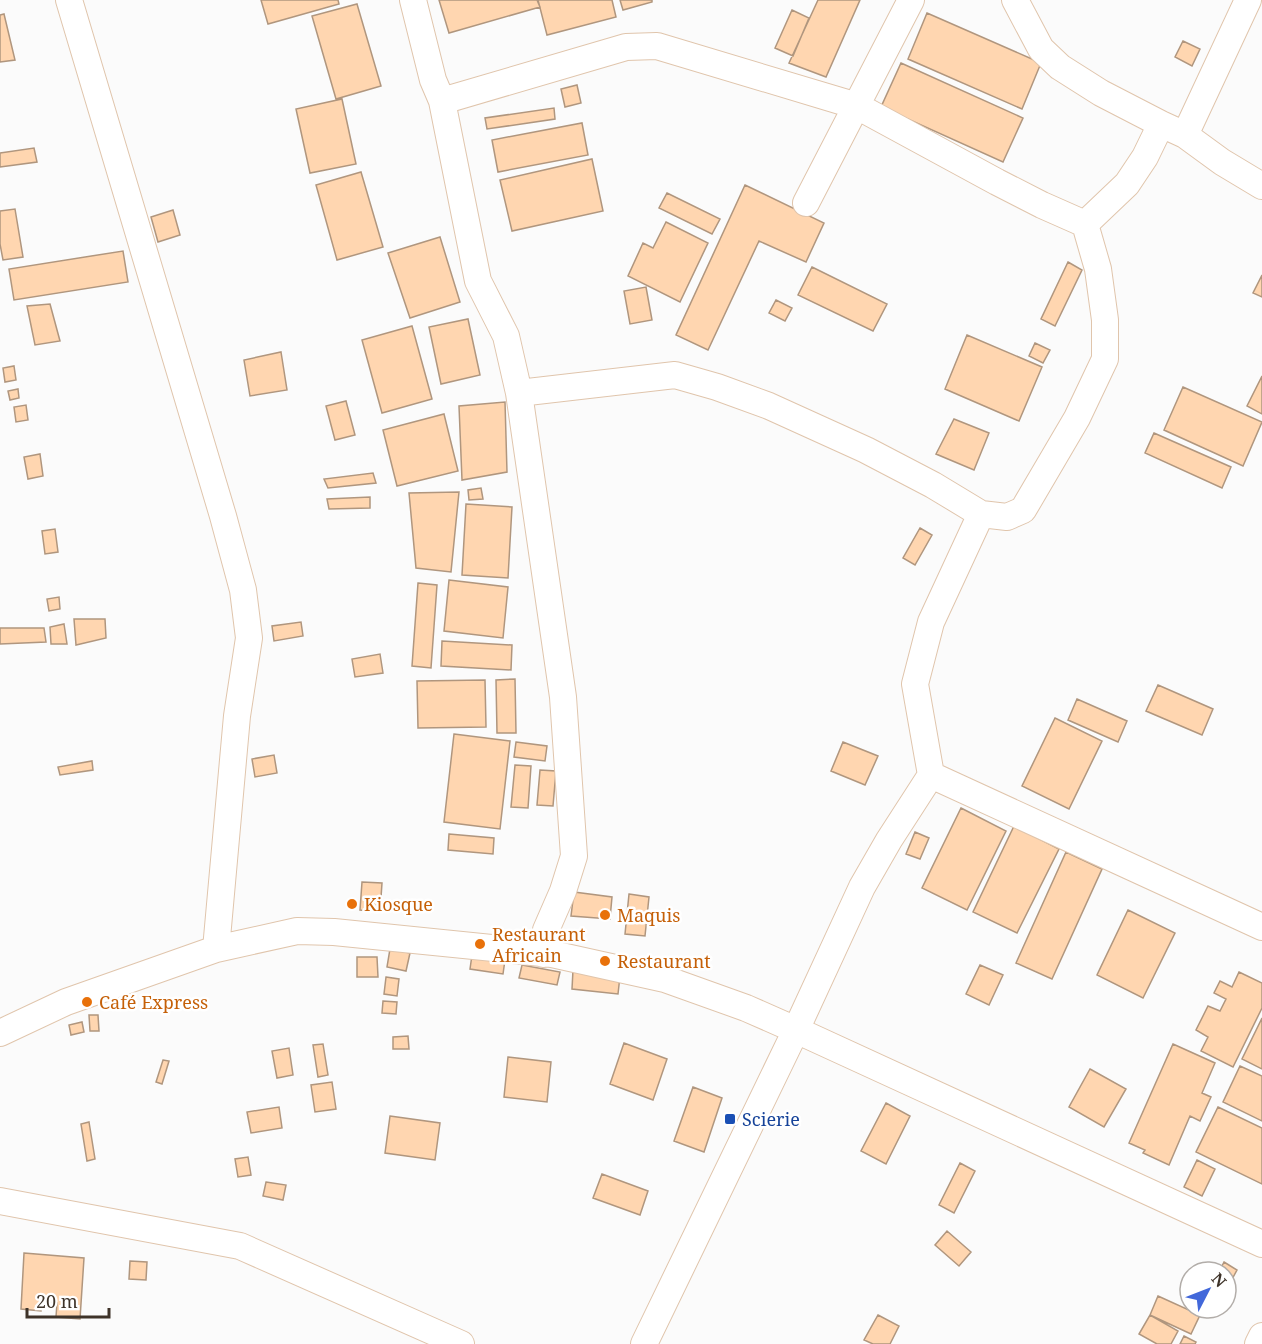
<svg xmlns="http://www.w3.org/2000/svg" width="1262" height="1344" viewBox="0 0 1262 1344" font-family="'Noto Serif',serif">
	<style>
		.building { fill: #ffd6b0; stroke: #b0967e; stroke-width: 1.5 }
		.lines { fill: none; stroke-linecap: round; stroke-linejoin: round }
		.minor-casing { stroke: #e0c5ac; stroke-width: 28 }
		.minor { stroke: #fff; stroke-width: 26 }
		.food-dot { fill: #e8710a; stroke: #fff; stroke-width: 2 }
		.transit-dot { fill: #1a4fb4; stroke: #fff; stroke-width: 2 }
		.labels { text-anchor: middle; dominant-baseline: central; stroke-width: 5; stroke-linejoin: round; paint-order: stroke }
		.food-label { font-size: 18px; fill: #c56008; stroke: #fff; text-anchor: start }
		.transit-label { font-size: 18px; fill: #164399; stroke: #fff; text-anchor: start }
	</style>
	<rect width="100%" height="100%" fill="#fbfbfb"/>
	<path class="building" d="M261 0H338L339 4 268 24Z
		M439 0H537L540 7 449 33Z
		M538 0H612L616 17 547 35Z
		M620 0H652V2L623 10Z
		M818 0H860L826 77 789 63Z
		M357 4 381 86 336 99 312 16Z
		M792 10 809 18 793 56 775 48Z
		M927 13 1041 63 1022 109 908 59Z
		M4 14 15 60 0 62V15Z
		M1183 41 1200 49 1192 66 1175 57Z
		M901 63 1023 118 1003 162 881 107Z
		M577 85 581 103 565 107 561 89Z
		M342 99 356 164 310 173 296 109Z
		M554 108 555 119 487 129 485 118Z
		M582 123 588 155 498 172 492 140Z
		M34 148 37 162 0 167V153Z
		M592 159 603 211 512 231 500 180Z
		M361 172 383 247 337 260 316 185Z
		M745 185 824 223 806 262 759 241 708 350 676 335Z
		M667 193 720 219 712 234 659 208Z
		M15 209 23 257 3 260 0 244V211Z
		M173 210 180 235 158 242 151 217Z
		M666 222 708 243 680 302 628 276 643 243 653 248Z
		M440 237 460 302 410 318 388 253Z
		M123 251 128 282 14 300 9 269Z
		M1068 262 1082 270 1055 326 1041 319Z
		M812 267 887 304 873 331 798 295Z
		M1262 275V297L1253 293Z
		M646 287 652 320 630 324 624 291Z
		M776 300 792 308 785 321 769 313Z
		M50 304 60 341 35 345 27 306Z
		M468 319 480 375 441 384 429 327Z
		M412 326 432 399 382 413 362 340Z
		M967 335 1042 367 1019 421 945 389Z
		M1035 343 1050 350 1043 363 1029 356Z
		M281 352 287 390 250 396 244 360Z
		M14 366 16 380 5 382 3 368Z
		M1262 376V414L1247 406Z
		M1183 387 1262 422 1243 466 1164 430Z
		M18 389 19 398 10 400 8 391Z
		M346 401 355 435 335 440 326 406Z
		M505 402 507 472 462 480 459 406Z
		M26 405 28 420 16 422 14 407Z
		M444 414 458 471 397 486 383 430Z
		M954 419 989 433 974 470 936 454Z
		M1154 433 1231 467 1222 488 1145 453Z
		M40 454 43 476 28 479 24 457Z
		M373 473 376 483 328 488 324 479Z
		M481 488 483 499 469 500 468 490Z
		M459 492 451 572 416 568 409 493Z
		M370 497V508L329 509 327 499Z
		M466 504 512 507 508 578 462 575Z
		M920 528 932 535 915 565 903 558Z
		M55 529 58 552 45 554 42 531Z
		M449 580 508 587 503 638 444 631Z
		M418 583 437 585 431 668 412 666Z
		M59 597 60 609 49 611 47 599Z
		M74 619H105L106 638 76 645Z
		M301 622 303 636 274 641 272 626Z
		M64 624 67 644H51L50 627Z
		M0 628H44L46 642 0 644Z
		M442 641 512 645 511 670 441 666Z
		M380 654 383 673 355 677 352 659Z
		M515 679 516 733H497L496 680Z
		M485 680 486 727 418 728 417 681Z
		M1158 685 1213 709 1202 735 1146 711Z
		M1077 699 1127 721 1118 742 1068 720Z
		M1055 718 1102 741 1069 809 1022 786Z
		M454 734 510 741 500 829 444 822Z
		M516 742 547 746 545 761 514 757Z
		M843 742 878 756 865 785 831 771Z
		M274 755 277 773 255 777 252 759Z
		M92 761 93 770 60 775 58 767Z
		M515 765 531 766 528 808 511 807Z
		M540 770 556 771 553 806 537 805Z
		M961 808 1006 831 967 910 922 888Z
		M1014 826 1059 849 1017 933 973 912Z
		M915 832 929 838 920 859 906 854Z
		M449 834 494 838 493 854 448 850Z
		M1066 852 1102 869 1052 979 1016 963Z
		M362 882 382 883 380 912 360 910Z
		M574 892 612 897 610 919 571 916Z
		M629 894 649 897 645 936 625 934Z
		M1128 910 1175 933 1143 998 1097 975Z
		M390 949 410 953 406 971 387 967Z
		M472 955 505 960 503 974 470 969Z
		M357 957H377L378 977H357Z
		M522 965 560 972 557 985 519 978Z
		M980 965 1003 975 989 1005 966 994Z
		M573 970 620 976 618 994 572 989Z
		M1239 972 1262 983V1008L1233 1067 1201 1051 1208 1037 1196 1030 1208 1006 1220 1011 1226 999 1214 993 1220 981 1232 987Z
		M386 977 399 979 397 996 384 994Z
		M383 1001 397 1002 396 1014 382 1013Z
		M89 1015H98L99 1031H90Z
		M1262 1018V1069L1242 1059Z
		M82 1022 84 1032 71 1035 69 1025Z
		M408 1036 409 1049H393V1037Z
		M624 1043 667 1059 653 1100 610 1084Z
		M323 1044 328 1075 318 1077 313 1045Z
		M1173 1044 1215 1063 1202 1093 1211 1097 1200 1121 1190 1116 1169 1165 1143 1153 1145 1150 1129 1143Z
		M289 1048 293 1075 277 1078 272 1051Z
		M508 1057 551 1062 547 1102 504 1097Z
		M163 1060 169 1061 162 1084 156 1082Z
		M1240 1066 1262 1076V1121L1223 1102Z
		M1090 1069 1126 1089 1104 1127 1069 1107Z
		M332 1082 336 1109 315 1112 311 1085Z
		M693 1087 722 1098 704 1152 674 1141Z
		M886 1103 910 1116 886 1164 861 1151Z
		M279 1107 282 1128 251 1133 247 1112Z
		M1218 1107 1262 1128V1184L1196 1152Z
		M390 1116 440 1123 435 1160 385 1153Z
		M89 1122 95 1159 87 1161 81 1124Z
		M248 1157 251 1175 238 1177 235 1159Z
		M1197 1160 1215 1169 1202 1196 1184 1187Z
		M960 1163 975 1171 954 1213 939 1205Z
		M602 1174 648 1191 640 1215 593 1198Z
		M266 1182 286 1185 283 1200 263 1196Z
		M947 1231 971 1252 959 1266 935 1245Z
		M24 1253 84 1258 80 1319 56 1317 57 1303 41 1302V1311L21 1309Z
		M130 1261 147 1262 146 1280 129 1279Z
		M1224 1262 1237 1270 1230 1283 1226 1280V1272H1219Z
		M1158 1296 1200 1315 1191 1334 1150 1315Z
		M878 1315 899 1326 890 1344H873L864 1340Z
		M1150 1315 1178 1331 1171 1344H1157L1139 1334Z
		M1184 1336 1196 1342 1195 1344H1180Z"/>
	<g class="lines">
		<defs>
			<path id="minor" d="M69 0 223 516 243 590 249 638 237 716 216 949
				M413 0 433 80 442 101 626 47 657 46 857 106 997 182 1042 205 1085 224 1098 269 1105 320V359L1077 418 1023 510 1007 517 981 514 933 485 866 450 769 406 717 387 675 375 519 393
				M1015 0 1041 49 1060 67 1101 93 1161 124 1185 135 1222 162 1262 186
				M442 101 478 281 506 336 519 393 563 697 574 856 563 891 546 930 544 954
				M1185 135 1248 0
				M806 203 911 0
				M1085 224 1127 184 1145 157 1161 124
				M931 775 1262 927
				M0 1033 66 1002 216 949 297 931 334 932 552 954 665 979 746 1008 796 1030 1262 1244
				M0 1201 240 1246 461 1344
				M644 1344 796 1030 862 887 889 840 931 775 915 684 931 622 981 514
				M1258 1344 1262 1336"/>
		</defs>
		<use href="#minor" class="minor-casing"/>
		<use href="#minor" class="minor"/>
	</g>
	<g class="food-dot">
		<circle cx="352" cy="904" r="6"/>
		<circle cx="605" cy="915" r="6"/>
		<circle cx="480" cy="944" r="6"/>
		<circle cx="605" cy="961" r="6"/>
		<circle cx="87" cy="1002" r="6"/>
	</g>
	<rect class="transit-dot" x="724" y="1113" width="12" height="12" rx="3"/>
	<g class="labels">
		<g class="food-label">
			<text x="364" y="904">Kiosque</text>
			<text x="617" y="915">Maquis</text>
			<text x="492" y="934">Restaurant<tspan x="492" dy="21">Africain</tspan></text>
			<text x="617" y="961">Restaurant</text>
			<text x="99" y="1002">Café Express</text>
		</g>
		<g class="transit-label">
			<text x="742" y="1119">Scierie</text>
		</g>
	</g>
	<g transform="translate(1208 1290) rotate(48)"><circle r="28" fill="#ffffff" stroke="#b2ada9" stroke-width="1.5"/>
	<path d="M0-4.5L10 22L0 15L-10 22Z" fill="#4268da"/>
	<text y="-9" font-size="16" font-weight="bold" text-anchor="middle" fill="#3e3329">N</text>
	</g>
	<path d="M27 1308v9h82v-9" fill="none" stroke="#3e3329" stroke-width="3"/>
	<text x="36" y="1308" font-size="18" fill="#3e3329" stroke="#ffffff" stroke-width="4.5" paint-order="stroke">20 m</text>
</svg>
